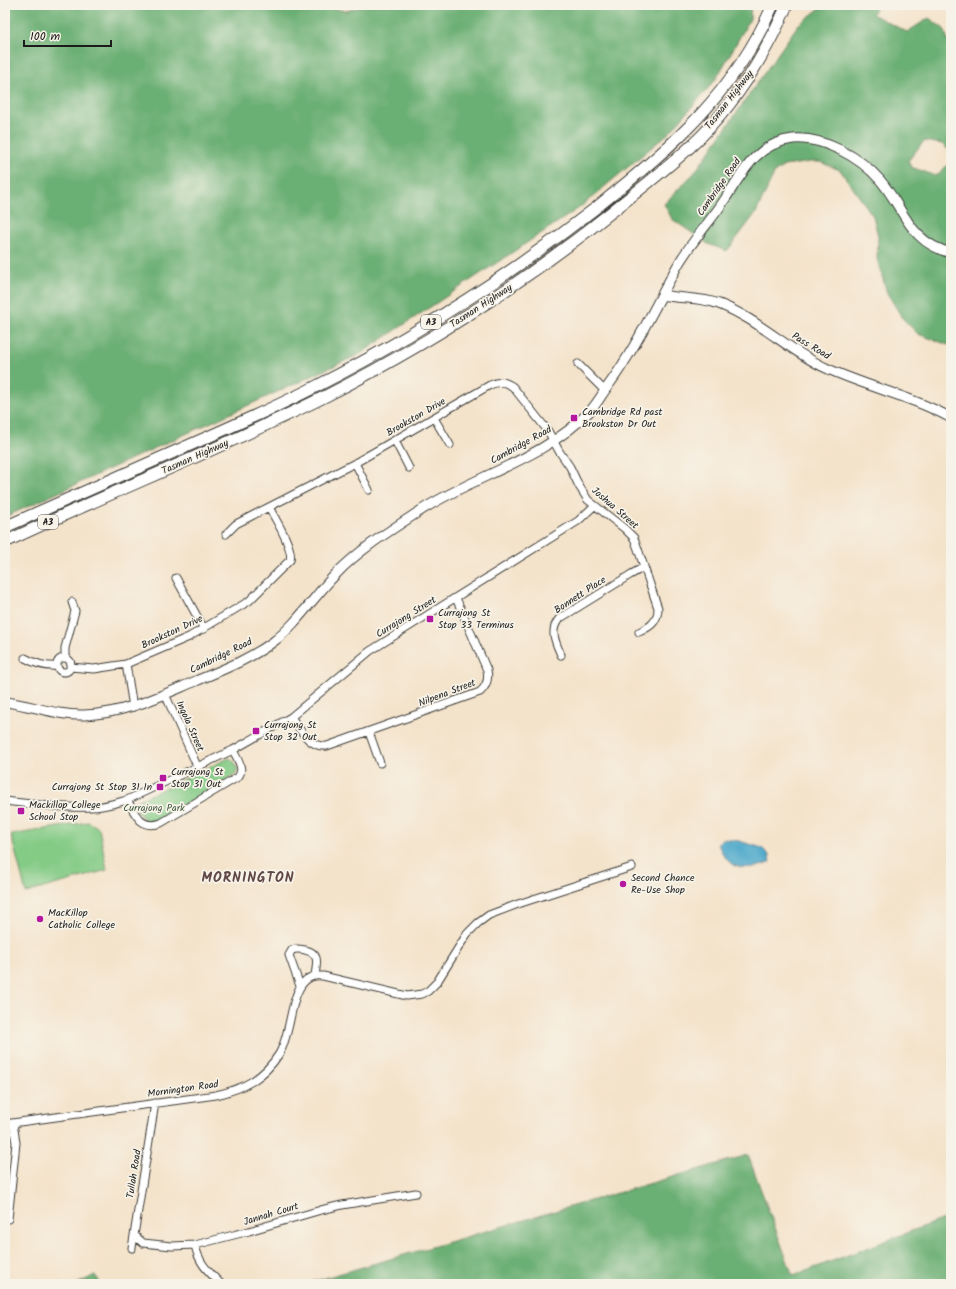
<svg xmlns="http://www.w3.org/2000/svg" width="956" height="1289" viewBox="0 0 956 1289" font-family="Kalam,sans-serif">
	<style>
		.green { fill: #84cb86; stroke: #507451 }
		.forest { fill: #6baf73; stroke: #446648 }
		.water { fill: #4ba8ca; stroke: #346273 }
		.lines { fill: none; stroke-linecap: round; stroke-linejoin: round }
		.minor-casing { stroke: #3c3a36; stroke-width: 9 }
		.major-casing { stroke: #3c3a36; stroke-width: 11 }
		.highway-casing { stroke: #3c3a36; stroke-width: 13 }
		.minor { stroke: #fff; stroke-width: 7 }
		.major { stroke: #fff; stroke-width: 9 }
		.highway { stroke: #fff; stroke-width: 11 }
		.poi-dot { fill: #b5179e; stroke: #f7f3e8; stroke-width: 1.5 }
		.labels { text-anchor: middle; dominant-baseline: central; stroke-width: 3.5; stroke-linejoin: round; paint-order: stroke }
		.shield { fill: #f7f3e8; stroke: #5e5c59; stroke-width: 1 }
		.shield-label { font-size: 9px; font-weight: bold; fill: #1c1c1c }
		.street-label { font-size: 10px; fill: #1c1c1c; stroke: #f7f3e8 }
		.poi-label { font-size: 10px; fill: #1c1c1c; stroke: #f7f3e8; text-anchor: start }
		.park-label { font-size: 10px; fill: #405941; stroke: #f7f3e8 }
		.district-label { font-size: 14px; font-weight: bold; letter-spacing: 1px; fill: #614848; stroke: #f7f3e8 }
	</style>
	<rect width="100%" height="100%" fill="#f7f3e8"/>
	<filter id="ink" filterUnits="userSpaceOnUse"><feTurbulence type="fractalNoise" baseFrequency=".025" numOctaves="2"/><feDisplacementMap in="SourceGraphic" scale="8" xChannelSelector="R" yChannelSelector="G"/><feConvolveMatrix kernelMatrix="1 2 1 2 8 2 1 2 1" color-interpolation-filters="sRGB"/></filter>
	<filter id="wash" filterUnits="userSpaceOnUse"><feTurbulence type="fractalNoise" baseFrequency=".012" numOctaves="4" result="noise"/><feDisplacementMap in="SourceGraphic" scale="16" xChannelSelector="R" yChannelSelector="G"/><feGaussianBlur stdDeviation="0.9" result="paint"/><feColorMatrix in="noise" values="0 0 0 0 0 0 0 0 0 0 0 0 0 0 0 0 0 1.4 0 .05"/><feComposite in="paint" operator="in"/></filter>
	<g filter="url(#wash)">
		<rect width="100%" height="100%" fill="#f4e3cb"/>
		<path class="green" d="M229 758C236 761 240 769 235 775L158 821C155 821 153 822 151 822 142 821 134 809 137 801Z
			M88 822 99 828 107 870 26 893 11 835Z"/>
		<path class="forest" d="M5 5H317L346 11 366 5H751L750 19 716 79 670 132 579 208 360 354 5 517Z
			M824 5H879L872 14 907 32 929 18 944 29 951 49V152L942 144 924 141 908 161 911 167 936 176 951 162V346L918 334 903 319 887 293 877 259 878 236 873 216 840 170 820 162H810L784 166 775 172 756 213 727 251 708 244 672 219 664 204 695 172 798 25Z
			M748 1155 793 1276 951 1216V1284H304Z
			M95 1275 101 1284H77Z"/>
		<path class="water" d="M723 839 739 841 762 848 769 855 770 862C762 867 745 869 735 866 727 862 720 851 718 843Z"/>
	</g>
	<g filter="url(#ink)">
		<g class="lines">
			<defs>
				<path id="minor" d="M578 364 605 391
					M434 418 450 445
					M395 441 409 468
					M355 463 369 490
					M269 507 355 463 490 385C499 381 506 381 513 387L548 431 559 451 570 467 579 486 588 500 625 529 634 538 638 549 658 608C658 622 650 627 639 632
					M176 578 204 629
					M561 655C556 643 549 631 559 619L630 575 644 567
					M25 658C34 663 46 667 57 666
					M65 658V648L75 611 72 602
					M57 665a7 7 0 1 1 14 0a7 7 0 1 1-14 0Z
					M126 664 133 707
					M70 667 94 669 126 664 189 637 249 601 290 560C294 548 275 519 269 507L236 524 226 534
					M165 694 197 766
					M291 717C300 729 309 748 327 746L480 692C487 686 489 679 487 670L456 598
					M369 732 380 763
					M127 800C136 815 141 830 161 823L238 777C245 769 237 759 233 750
					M5 801C32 804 64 809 91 807 104 807 116 803 127 800L233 750 291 717 370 651 578 521 594 506
					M300 986 290 958 289 955 292 950C297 948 300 949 305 950 320 953 317 963 315 975
					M5 1124 216 1095C243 1089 264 1078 279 1054 291 1035 290 996 304 982 309 976 316 975 323 976L407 996 422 994 428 991 437 982 467 934 478 923 489 915 518 904 632 867
					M8 1219 16 1143 13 1123
					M135 1236 143 1243 172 1246 195 1245 249 1231 321 1210 342 1205 416 1193
					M195 1245C199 1264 208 1271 221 1284
					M132 1248 155 1103"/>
				<path id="major" d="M662 295C681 299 701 297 719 304 758 319 789 351 826 368 867 387 911 396 951 418
					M5 702C32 705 57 716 84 715 124 714 160 696 196 681 222 670 250 659 273 642 298 623 314 596 336 574 360 549 391 530 420 511 475 475 543 460 590 411 597 404 602 394 608 386 636 348 656 304 679 263 691 243 706 226 719 208 740 179 752 144 793 139 823 136 861 158 880 180 905 209 908 242 951 253"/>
				<path id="highway" d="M5 527C61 502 118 477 174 452 221 431 268 411 313 388 413 337 509 276 597 207 671 148 734 94 773 5
					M5 542C111 492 220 449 324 397 426 345 525 282 614 210 639 190 665 170 689 148 732 109 764 58 787 5"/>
			</defs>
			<use href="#minor" class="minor-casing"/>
			<use href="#major" class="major-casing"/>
			<use href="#highway" class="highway-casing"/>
			<use href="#minor" class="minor"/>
			<use href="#major" class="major"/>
			<use href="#highway" class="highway"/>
		</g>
	</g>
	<g class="poi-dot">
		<rect x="570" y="414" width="8" height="8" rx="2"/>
		<rect x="426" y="615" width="8" height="8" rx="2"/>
		<rect x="252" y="727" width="8" height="8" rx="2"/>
		<rect x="159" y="774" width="8" height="8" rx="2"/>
		<rect x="156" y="783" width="8" height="8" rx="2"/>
		<rect x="17" y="807" width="8" height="8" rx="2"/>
		<circle cx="623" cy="884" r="4"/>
		<circle cx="40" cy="919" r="4"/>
	</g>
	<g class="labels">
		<g class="shield">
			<rect x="421" y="315" width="20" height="14" rx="3"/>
			<rect x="38" y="515" width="20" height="14" rx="3"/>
		</g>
		<g class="shield-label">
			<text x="431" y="322">A3</text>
			<text x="48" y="522">A3</text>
		</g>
		<g class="street-label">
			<text transform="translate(729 100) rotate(-52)">Tasman Highway</text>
			<text transform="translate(719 187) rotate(-55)">Cambridge Road</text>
			<text transform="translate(481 306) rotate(-33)">Tasman Highway</text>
			<text transform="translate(811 346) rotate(31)">Pass Road</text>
			<text transform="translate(416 417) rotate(-30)">Brookston Drive</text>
			<text transform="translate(521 445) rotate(-29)">Cambridge Road</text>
			<text transform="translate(195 457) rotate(-24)">Tasman Highway</text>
			<text transform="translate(615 508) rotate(41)">Joshua Street</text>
			<text transform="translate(580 595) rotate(-33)">Bonnett Place</text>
			<text transform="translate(406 617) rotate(-32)">Currajong Street</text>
			<text transform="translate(172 632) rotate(-25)">Brookston Drive</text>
			<text transform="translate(221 656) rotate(-26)">Cambridge Road</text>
			<text transform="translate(447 693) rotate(-21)">Nilpena Street</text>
			<text transform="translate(190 726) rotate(66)">Ingola Street</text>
			<text transform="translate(183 1089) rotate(-8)">Mornington Road</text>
			<text transform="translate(134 1174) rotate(-81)">Tullah Road</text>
			<text transform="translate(271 1214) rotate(-17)">Jannah Court</text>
		</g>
		<g class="poi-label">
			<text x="582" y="412">Cambridge Rd past<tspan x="582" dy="12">Brookston Dr Out</tspan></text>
			<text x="438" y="613">Currajong St<tspan x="438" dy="12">Stop 33 Terminus</tspan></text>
			<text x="264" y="725">Currajong St<tspan x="264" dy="12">Stop 32 Out</tspan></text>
			<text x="171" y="772">Currajong St<tspan x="171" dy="12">Stop 31 Out</tspan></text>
			<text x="152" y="787" text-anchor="end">Currajong St Stop 31 In</text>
			<text x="29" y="805">Mackillop College<tspan x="29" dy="12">School Stop</tspan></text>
			<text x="631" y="878">Second Chance<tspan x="631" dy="12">Re-Use Shop</tspan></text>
			<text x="48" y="913">MacKillop<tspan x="48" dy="12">Catholic College</tspan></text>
		</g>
		<g class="park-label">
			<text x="154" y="808">Currajong Park</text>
		</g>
		<g class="district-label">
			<text x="248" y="878">MORNINGTON</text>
		</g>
	</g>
	<rect width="956" height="1289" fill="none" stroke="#f7f3e8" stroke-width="20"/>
	<path d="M24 40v6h87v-6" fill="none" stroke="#1c1c1c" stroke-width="2"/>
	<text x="30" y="40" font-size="12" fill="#1c1c1c" stroke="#f7f3e8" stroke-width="3" paint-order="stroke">100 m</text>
</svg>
